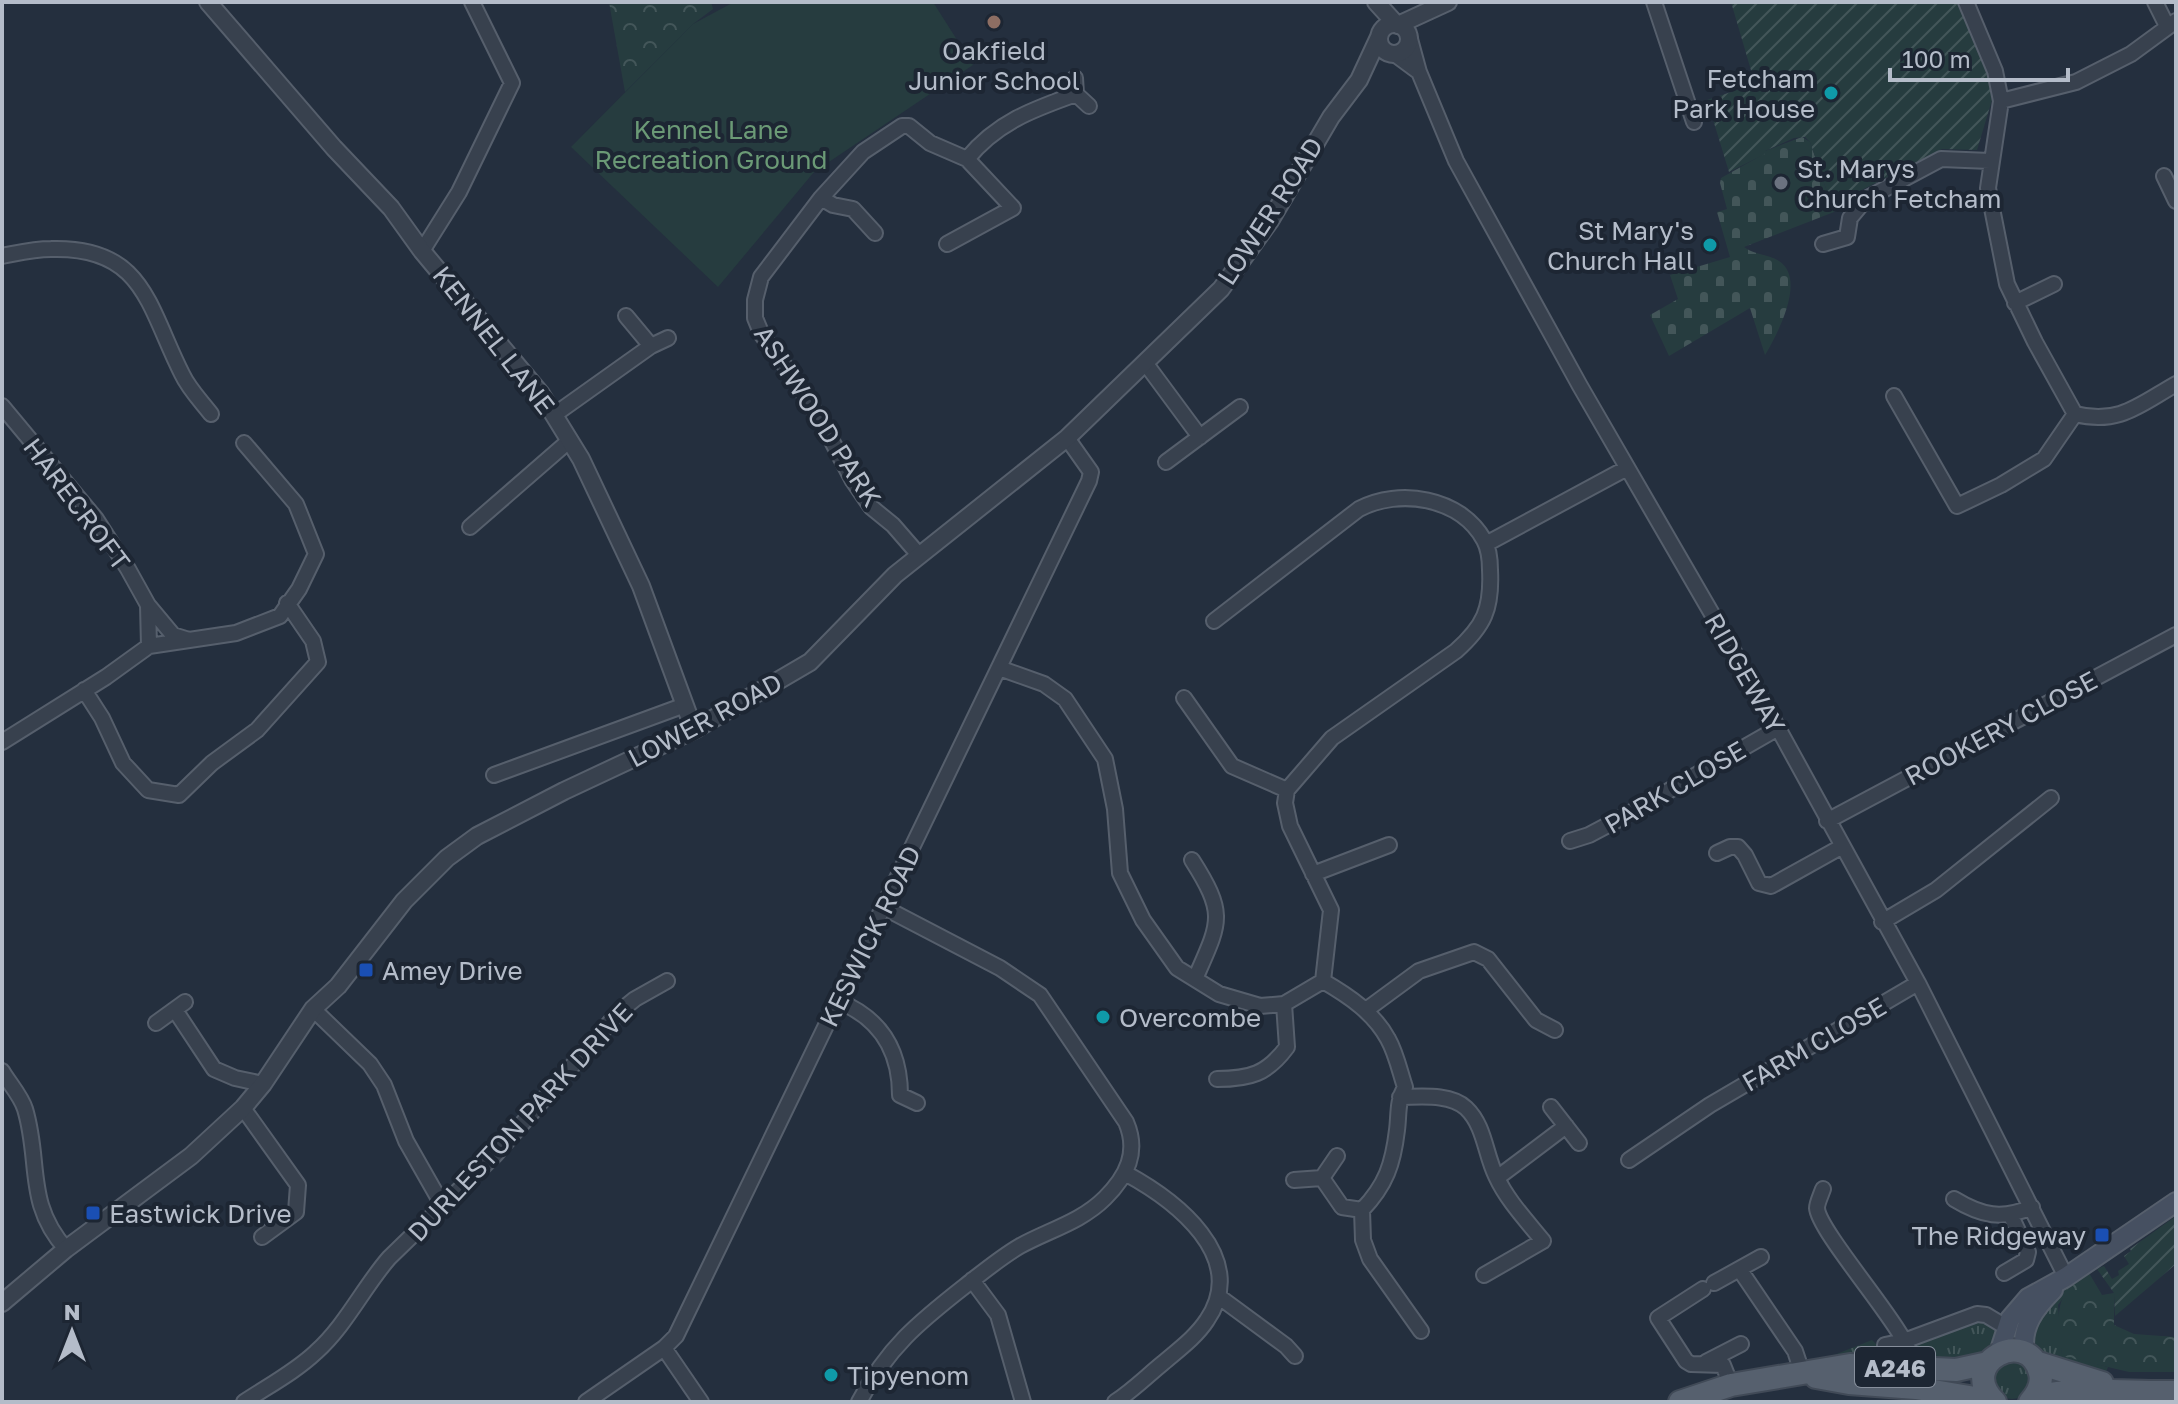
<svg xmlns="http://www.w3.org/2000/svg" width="2178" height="1404" viewBox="0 0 2178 1404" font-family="'Golos Text',sans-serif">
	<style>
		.grass { fill: url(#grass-tufts) }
		.forest { fill: url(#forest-crowns) }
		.cemetery { fill: url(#cemetery-stones) }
		.park { fill: #263c3f }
		.garden { fill: url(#garden-furrows) }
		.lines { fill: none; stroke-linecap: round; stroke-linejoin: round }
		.minor-casing { stroke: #565f6c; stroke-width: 18 }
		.tertiary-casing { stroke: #565f6c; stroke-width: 20 }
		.secondary-casing { stroke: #565f6c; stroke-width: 22 }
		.primary-casing { stroke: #414a57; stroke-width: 26 }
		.minor { stroke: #38414e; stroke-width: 14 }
		.tertiary { stroke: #38414e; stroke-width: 16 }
		.secondary { stroke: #465061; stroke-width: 18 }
		.primary { stroke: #56606e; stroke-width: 22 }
		.education-dot { fill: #8d6e63; stroke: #1d2633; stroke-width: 3 }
		.culture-dot { fill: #0f9aa8; stroke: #1d2633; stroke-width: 3 }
		.worship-dot { fill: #6b7280; stroke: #1d2633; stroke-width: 3 }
		.transit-dot { fill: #1a4fb4; stroke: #1d2633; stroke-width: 3 }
		.labels { text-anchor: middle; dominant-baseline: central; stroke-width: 8; stroke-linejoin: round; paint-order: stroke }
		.shield { fill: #1d2633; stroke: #878f9c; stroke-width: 2 }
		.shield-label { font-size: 24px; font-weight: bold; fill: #b4bcc9 }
		.poi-label { font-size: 26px; fill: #b4bcc9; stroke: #1d2633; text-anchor: start }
		.park-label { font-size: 26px; fill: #6b9a76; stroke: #1d2633 }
		.street-label { font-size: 26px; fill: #b4bcc9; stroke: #1d2633 }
	</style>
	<defs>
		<pattern id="grass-tufts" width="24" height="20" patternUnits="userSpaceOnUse" patternTransform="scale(2)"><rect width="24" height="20" fill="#263c3f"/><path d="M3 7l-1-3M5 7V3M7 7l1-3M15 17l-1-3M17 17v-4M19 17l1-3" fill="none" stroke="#435659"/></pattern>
		<pattern id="forest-crowns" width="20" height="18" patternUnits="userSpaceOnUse" patternTransform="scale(2)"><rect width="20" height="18" fill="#263c3f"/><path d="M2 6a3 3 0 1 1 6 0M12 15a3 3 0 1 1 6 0" fill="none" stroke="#435659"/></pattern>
		<pattern id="cemetery-stones" width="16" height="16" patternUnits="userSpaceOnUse" patternTransform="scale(2)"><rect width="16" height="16" fill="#263c3f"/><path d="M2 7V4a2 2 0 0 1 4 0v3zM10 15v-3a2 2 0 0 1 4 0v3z" fill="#435659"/></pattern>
		<pattern id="garden-furrows" width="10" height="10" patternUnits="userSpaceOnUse" patternTransform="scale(2)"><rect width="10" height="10" fill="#263c3f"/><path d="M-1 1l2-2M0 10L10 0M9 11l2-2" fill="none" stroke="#435659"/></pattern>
	</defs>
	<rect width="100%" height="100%" fill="#242f3e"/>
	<path class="grass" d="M2076 1279 2058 1305 2062 1355 2108 1367 2106 1372 2042 1356C2014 1329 2057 1296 2076 1279Z
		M1980 1320 1998 1327 2000 1337 1983 1357C1966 1358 1909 1372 1917 1342Z
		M1872 1340 1881 1349 1897 1350 1911 1360 1834 1359 1829 1357Z
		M1993 1380a19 19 0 1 1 38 0a19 19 0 1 1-38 0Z"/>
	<path class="forest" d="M609 2H711L713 9 693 24 625 92Z
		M2089 1273 2102 1295 2114 1293V1325L2134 1334 2176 1337V1372H2129L2062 1356C2058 1321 2051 1291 2089 1273Z"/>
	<path class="cemetery" d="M1802 137 1810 142 1834 212 1744 247C1754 255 1768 254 1779 261 1807 279 1777 335 1765 355L1750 308 1669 356 1650 315 1678 299 1670 275 1730 257 1717 212 1727 209 1720 183 1721 178 1764 154 1765 151Z"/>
	<path class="park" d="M734 2H933L973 65 814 172 718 287 571 147 693 24Z"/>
	<path class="garden" d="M1731 2H1959L1987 67 1992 100 1977 150 1942 149 1850 196 1834 212 1810 142 1805 137 1794 138 1765 151V154L1729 172 1707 100 1755 84Z
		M2176 1216V1264L2115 1316 2114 1293 2097 1269 2104 1266 2112 1279 2119 1275 2118 1271 2129 1264 2124 1256 2131 1251 2130 1249Z"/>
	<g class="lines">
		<defs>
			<path id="minor" d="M1654 2 1694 122
				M1966 2 1995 71 2001 101 1988 188 2007 284 2035 342 2075 414C2119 425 2139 405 2176 384
				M2155 2 2167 26
				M1410 39 1419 72 1456 161 1580 386 1778 728 1918 983 2066 1277
				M1396 55 1419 72
				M1075 78 1076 94 1089 106
				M2001 101 2076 82 2131 54 2176 21
				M967 159C997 122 1034 109 1076 94
				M2164 176 2176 201
				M821 198 833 205 853 209 875 233
				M1823 244 1847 237 1850 218 1866 199 1941 159 1990 161
				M422 251 459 192 512 83 472 2
				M2 256C18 253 34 249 51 249 144 246 148 307 182 374 189 389 201 401 211 414
				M2015 303 2054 284
				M651 346 668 338
				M1146 364 1200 437
				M1894 396 1957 506 2001 485 2044 459 2075 414
				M2 406 96 519 128 569 148 605 149 646
				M554 415 651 346 626 316
				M1166 462 1240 407
				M470 527 570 440
				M1486 544 1627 468
				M919 555 893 525 871 507 853 481 824 426 791 374 762 335 755 318V300L761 277 821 198 863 152 902 126H909L930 143 967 159 1013 208 947 244
				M148 605 173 635 189 640
				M1214 621 1359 509C1399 488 1460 497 1484 540 1489 549 1490 561 1490 570 1492 609 1484 626 1456 651L1332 738 1287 790 1285 803 1290 826 1331 910 1323 981
				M999 668 1044 684 1065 699 1105 759 1115 809 1120 873 1143 920 1177 968 1219 994 1260 1006 1284 1004 1323 981
				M84 690 102 718 123 763 148 790 179 795 212 763 257 730 318 662 313 641 287 603
				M1184 698 1232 766 1287 790
				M2 742 106 677 149 646 236 633 280 616 299 589 316 554 296 504 244 443
				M494 775 685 705
				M1827 821 2176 635
				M1570 841 1589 835 1623 817 1778 728
				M1717 853 1730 847H1738L1745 855 1759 883 1771 886 1841 847
				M1192 860C1227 915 1220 922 1195 979
				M1313 874 1389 845
				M1882 922 1936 890 2051 798
				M1323 981C1349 996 1374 1013 1388 1039 1396 1053 1400 1072 1405 1087 1397 1101 1399 1115 1397 1130 1393 1164 1386 1185 1362 1210L1363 1240 1370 1259 1421 1331
				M838 1001C880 1018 900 1050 900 1095L917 1103
				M313 1009 370 1064 384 1085 406 1141 443 1206
				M175 1010 214 1069 235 1078 263 1084
				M1366 1010 1419 971 1474 952 1488 959 1536 1020 1555 1030
				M156 1023 185 1002
				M2 1071C9 1083 21 1096 25 1109 41 1162 25 1203 66 1249
				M1217 1079C1250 1079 1267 1074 1287 1047L1284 1004
				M1400 1097C1419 1097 1450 1093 1466 1108 1485 1126 1485 1154 1496 1176 1507 1200 1526 1220 1543 1241L1484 1275
				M1551 1107 1579 1143
				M243 1108 298 1185 296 1212 262 1237
				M1629 1160 1710 1105 1918 983
				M1322 1178 1342 1207 1362 1210
				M1322 1178 1337 1156
				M1497 1178 1566 1126
				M1294 1180 1322 1178
				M1823 1189C1821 1195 1817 1203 1817 1208 1818 1229 1890 1312 1904 1341L1885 1345
				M1954 1199C1982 1216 2002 1220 2032 1207
				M1740 1270 1795 1351 1803 1375
				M2004 1273 2026 1260 2028 1252 2011 1216
				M972 1280 998 1315 1023 1402
				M1714 1283 1761 1257
				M1703 1289 1658 1318 1686 1361 1691 1364 1723 1365 1731 1385
				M1218 1296 1286 1346 1295 1356
				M664 1348 701 1402
				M1706 1362 1741 1344
				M1923 1369 1915 1361 1904 1341 1977 1314 1986 1315 2006 1327
				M244 1402C268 1386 295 1372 316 1352 346 1325 363 1288 389 1258L495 1155 619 1012 635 999 667 981
				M586 1402 664 1348 676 1336 1089 481 1091 472 1067 438
				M859 1402C887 1348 919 1322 965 1286 983 1272 1001 1257 1020 1246 1049 1230 1081 1222 1105 1198 1127 1176 1139 1152 1126 1122L1040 995 1000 968 883 907
				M1115 1402C1132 1391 1147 1376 1163 1363 1178 1350 1196 1337 1207 1320 1250 1257 1175 1200 1125 1173"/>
			<path id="tertiary" d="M208 2 334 148 391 208 422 251 541 394 581 459 641 586 694 730
				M1376 2 1396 24
				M1379 39a15 15 0 1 1 30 0a15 15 0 1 1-30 0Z
				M1398 25 1448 2
				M2 1303 66 1249 191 1156 243 1108 263 1084 313 1009 338 986 404 901 447 858 477 836 564 791 694 730 810 662 895 575 1067 438 1221 289 1270 221 1331 117 1359 80 1379 37"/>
			<path id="secondary" d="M1999 1353 2010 1319 2028 1298 2066 1277 2176 1202
				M2025 1353C2020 1327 2035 1308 2053 1290"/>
			<path id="primary" d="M2035 1362 2102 1383
				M1816 1377 1849 1383 1916 1388 1993 1401
				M2034 1397C2083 1386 2127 1393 2176 1392
				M1680 1402 1731 1385 1850 1365 1956 1370 1988 1363
				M1995 1402C1955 1363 2028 1325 2040 1373 2043 1384 2037 1394 2030 1402"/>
		</defs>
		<use href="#minor" class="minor-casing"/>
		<use href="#tertiary" class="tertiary-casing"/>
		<use href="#secondary" class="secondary-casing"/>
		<use href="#primary" class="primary-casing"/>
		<use href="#minor" class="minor"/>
		<use href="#tertiary" class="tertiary"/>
		<use href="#secondary" class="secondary"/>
		<use href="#primary" class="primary"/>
	</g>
	<circle class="education-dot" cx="994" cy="22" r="8"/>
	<g class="culture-dot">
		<circle cx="1831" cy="93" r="8"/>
		<circle cx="1710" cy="245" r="8"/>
		<circle cx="1103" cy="1017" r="8"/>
		<circle cx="831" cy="1375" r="8"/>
	</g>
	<circle class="worship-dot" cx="1781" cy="183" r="8"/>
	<g class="transit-dot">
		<rect x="358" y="962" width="16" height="16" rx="4"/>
		<rect x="85" y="1205" width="16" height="16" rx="4"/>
		<rect x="2094" y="1227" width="16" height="16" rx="4"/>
	</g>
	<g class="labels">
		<rect class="shield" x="1855" y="1347" width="80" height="40" rx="6"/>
		<g class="shield-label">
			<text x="1895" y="1367">A246</text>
		</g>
		<g class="poi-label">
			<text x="994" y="50" text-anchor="middle">Oakfield<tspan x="994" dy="30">Junior School</tspan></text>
			<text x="1815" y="78" text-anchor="end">Fetcham<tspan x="1815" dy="30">Park House</tspan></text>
			<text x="1797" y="168">St. Marys<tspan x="1797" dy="30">Church Fetcham</tspan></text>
			<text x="1694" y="230" text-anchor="end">St Mary's<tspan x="1694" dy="30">Church Hall</tspan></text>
			<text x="382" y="970">Amey Drive</text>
			<text x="1119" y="1017">Overcombe</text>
			<text x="109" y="1213">Eastwick Drive</text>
			<text x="2086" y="1235" text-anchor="end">The Ridgeway</text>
			<text x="847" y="1375">Tipyenom</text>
		</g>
		<g class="park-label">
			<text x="711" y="129">Kennel Lane<tspan x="711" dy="30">Recreation Ground</tspan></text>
		</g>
		<g class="street-label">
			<text transform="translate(1270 211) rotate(-57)">LOWER ROAD</text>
			<text transform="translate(494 340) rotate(52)">KENNEL LANE</text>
			<text transform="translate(818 416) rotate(57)">ASHWOOD PARK</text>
			<text transform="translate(77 504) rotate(53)">HARECROFT</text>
			<text transform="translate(1745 673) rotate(60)">RIDGEWAY</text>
			<text transform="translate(705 720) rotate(-28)">LOWER ROAD</text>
			<text transform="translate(2001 728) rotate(-28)">ROOKERY CLOSE</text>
			<text transform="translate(1675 787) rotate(-30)">PARK CLOSE</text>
			<text transform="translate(870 936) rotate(-64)">KESWICK ROAD</text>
			<text transform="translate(1814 1044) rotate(-30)">FARM CLOSE</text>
			<text transform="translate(520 1122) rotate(-47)">DURLESTON PARK DRIVE</text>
		</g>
	</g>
	<rect width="2178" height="1404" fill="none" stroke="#b4bcc9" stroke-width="8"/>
	<g transform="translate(72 1332)" stroke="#1d2633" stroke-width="6" paint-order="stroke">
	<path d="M0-6L14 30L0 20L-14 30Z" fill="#b4bcc9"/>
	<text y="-12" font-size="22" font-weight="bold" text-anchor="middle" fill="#b4bcc9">N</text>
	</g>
	<path d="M1890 68v12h178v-12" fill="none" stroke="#b4bcc9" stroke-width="4"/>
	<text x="1902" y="68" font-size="24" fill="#b4bcc9" stroke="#1d2633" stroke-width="6" paint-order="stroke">100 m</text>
</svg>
